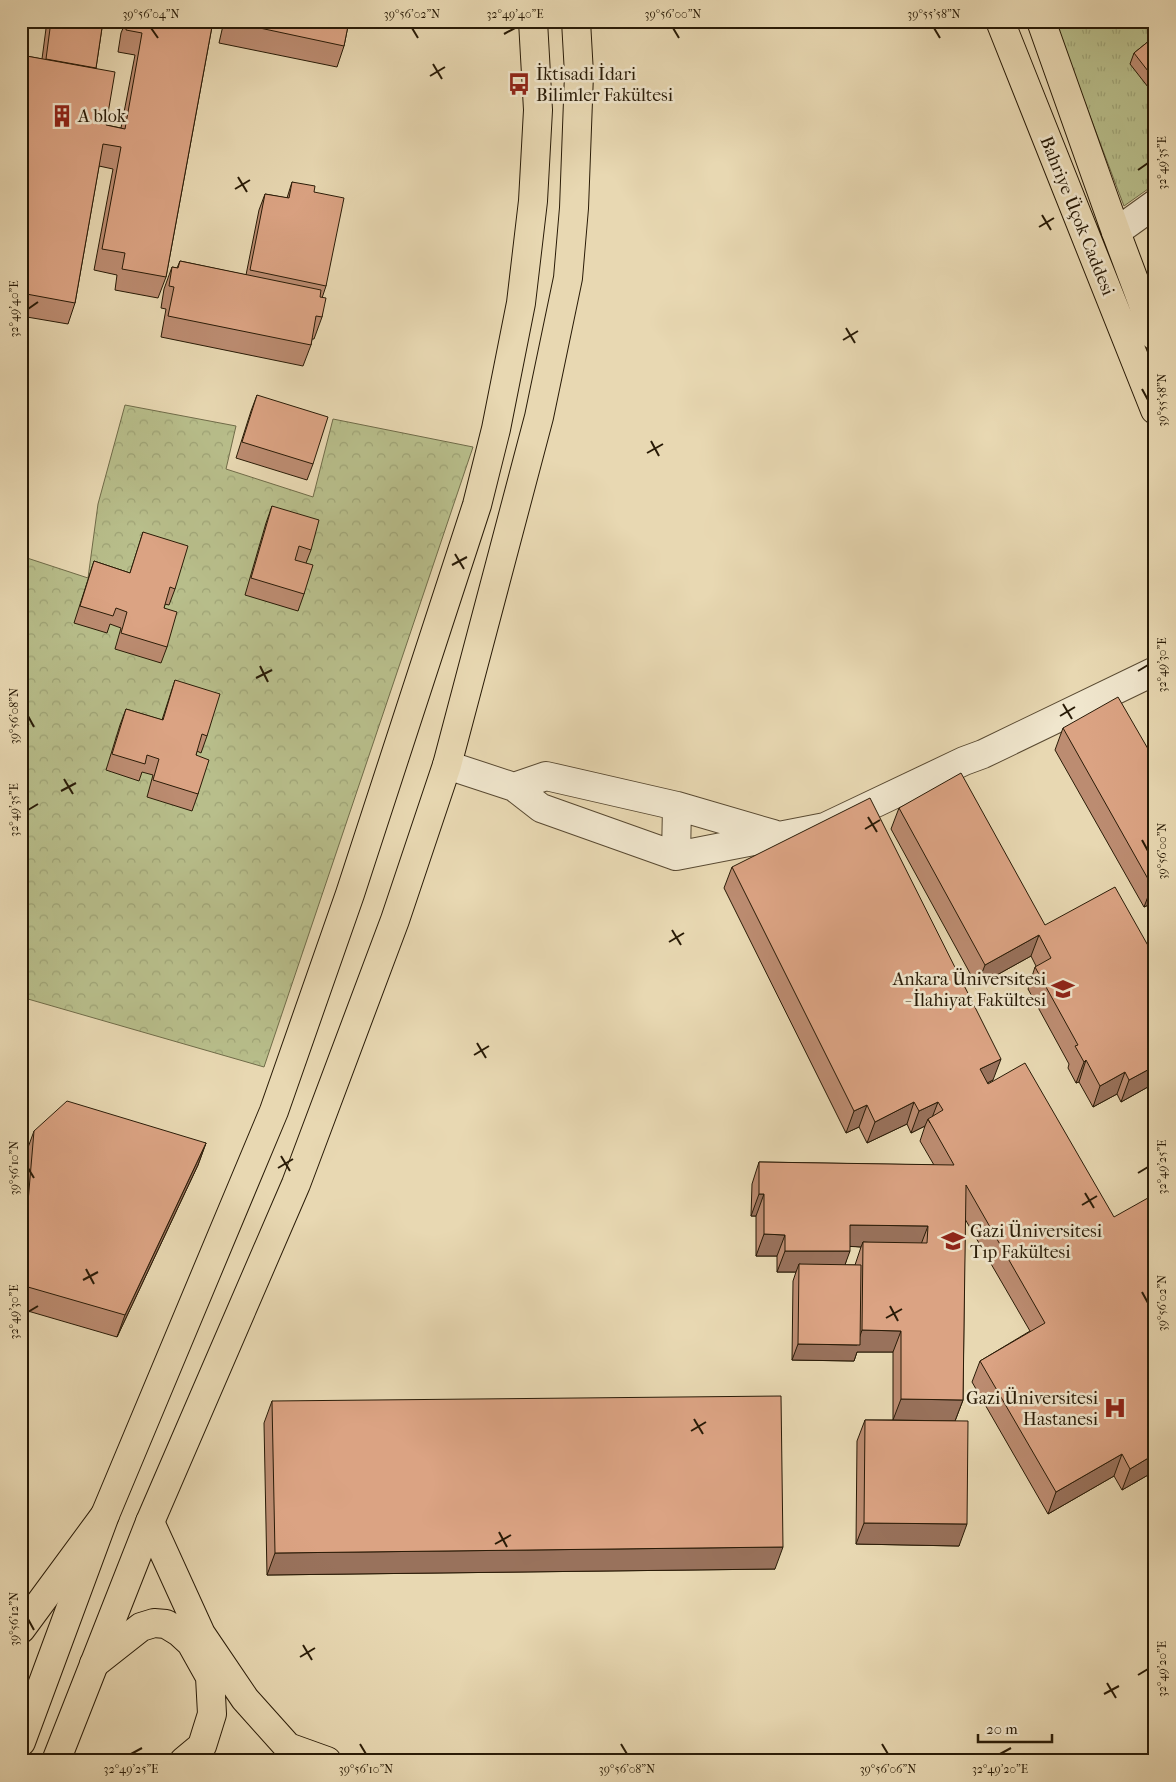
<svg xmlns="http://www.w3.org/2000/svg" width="1176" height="1782" viewBox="0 0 1176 1782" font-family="'IM FELL French Canon',serif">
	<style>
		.forest { fill: url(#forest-crowns); stroke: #706c49 }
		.park { fill: url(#park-tufts); stroke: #706c49 }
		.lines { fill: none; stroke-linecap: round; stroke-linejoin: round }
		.minor-casing { stroke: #594a32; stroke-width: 30 }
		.major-casing { stroke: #291b07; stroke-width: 30 }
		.highway-casing { stroke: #291b07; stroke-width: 30 }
		.minor { stroke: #f0e6cd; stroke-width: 28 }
		.major { stroke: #e8d8b2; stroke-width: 28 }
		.highway { stroke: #e8d8b2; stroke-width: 28 }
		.wall { fill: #bc8c71; stroke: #291b07; fill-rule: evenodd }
		.shaded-wall { fill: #99725c; stroke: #291b07 }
		.building { fill: #dba383; stroke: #291b07 }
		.ticks { fill: none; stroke: #291b07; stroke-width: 2 }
		.labels { text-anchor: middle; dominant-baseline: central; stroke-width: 5; stroke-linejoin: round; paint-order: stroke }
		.poi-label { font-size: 18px; fill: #291b07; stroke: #f0e6cd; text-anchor: start }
		.street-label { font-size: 18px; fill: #291b07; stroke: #f0e6cd }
		.neatline { fill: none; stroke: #291b07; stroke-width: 2 }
		.ticks-label { font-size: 12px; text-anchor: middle; fill: #291b07 }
	</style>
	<defs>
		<pattern id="forest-crowns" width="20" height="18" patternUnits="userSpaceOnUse" patternTransform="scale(1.25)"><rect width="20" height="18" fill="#b8be8b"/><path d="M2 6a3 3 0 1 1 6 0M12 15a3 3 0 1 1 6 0" fill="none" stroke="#9ea376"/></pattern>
		<pattern id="park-tufts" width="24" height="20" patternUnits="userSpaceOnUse" patternTransform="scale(1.25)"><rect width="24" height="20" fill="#b8be8b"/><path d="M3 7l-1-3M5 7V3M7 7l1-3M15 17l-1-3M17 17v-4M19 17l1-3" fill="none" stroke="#9ea376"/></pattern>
	</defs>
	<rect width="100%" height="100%" fill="#e8d8b2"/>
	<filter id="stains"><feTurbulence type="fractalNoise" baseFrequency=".004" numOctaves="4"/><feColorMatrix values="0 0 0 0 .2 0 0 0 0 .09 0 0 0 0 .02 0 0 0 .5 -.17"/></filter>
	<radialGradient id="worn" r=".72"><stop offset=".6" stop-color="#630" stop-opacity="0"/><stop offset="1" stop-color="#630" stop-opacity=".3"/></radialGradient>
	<path class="forest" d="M125 405 236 426 226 469 313 497 333 419 473 447 264 1067 21 997V556L88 578 98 504Z"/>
	<path class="park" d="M1054 21H1155V184L1124 206Z"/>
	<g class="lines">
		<defs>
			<path id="minor" d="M1116 232 1155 204
				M447 765 514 787 541 808 676 856 825 827 964 761 983 754 1155 671
				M514 787 546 776 677 806 773 834
				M676 856 677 806"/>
			<path id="major" d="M1000 21 1155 410
				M1041 21 1116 232 1155 336
				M21 1742 105 1515 274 1111 350 894 477 505 496 429 521 303 533 201 538 110 533 21
				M56 1761 150 1522 296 1184 395 920 447 765 539 417 568 278 574 208 579 74 576 21"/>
			<path id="highway" d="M150 1522 201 1634 245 1699 288 1747 327 1761
				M21 1629 105 1515
				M94 1664 141 1627 154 1623 166 1624 179 1632 191 1643 210 1677 212 1714 202 1746 184 1761"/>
		</defs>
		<use href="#minor" class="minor-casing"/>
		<use href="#major" class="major-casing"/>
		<use href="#highway" class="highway-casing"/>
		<use href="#minor" class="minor"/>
		<use href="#major" class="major"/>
		<use href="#highway" class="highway"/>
	</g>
	<path class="wall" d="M47 21H103L96 68 106 125 121 128 135 55 118 52 121 33 126 21H213L166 277 158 298 115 290 117 275 94 270 113 169 99 166 75 303 68 324 21 316V55L42 59Z
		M224 21H349L344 46 337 67 219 43Z
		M1155 36V96L1130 64 1134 53Z
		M292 182 314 192 326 286 322 298V317L314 339H312L311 345 303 366 161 337 166 309 161 308 164 289 172 267 177 268 180 261 246 275 259 210 265 194 287 198Z
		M257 395 313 464 307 480 236 458 251 411Z
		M272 506 311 550 306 563 304 594 298 611 245 595 266 523Z
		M143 532 175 589 169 605 165 604 164 608 167 647 161 663 115 649 121 628 110 624 107 633 74 623 94 561 130 573Z
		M175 680 207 736 201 753 197 751 196 755 198 794 192 811 147 797 153 775 142 772 139 781 106 770 120 725 126 709 162 720Z
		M1063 728 1155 761V902L1144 907 1055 750Z
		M899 808 1045 925 1155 1083 1121 1102 1117 1094 1093 1107 1079 1082 1076 1083 1068 1068 1069 1064 1028 989 1035 967 1036 966 1031 956 977 986 891 829Z
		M732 867 993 1080 987 1083 1155 1471 1122 1490 1114 1476 1048 1514 972 1382 980 1361 1030 1331 965 1219 963 1400 955 1421 959 1546 856 1544 857 1441 865 1420H893V1352H857L854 1361 792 1360 793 1281 796 1272H777V1256H756V1216H751L752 1184 759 1162 934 1165 920 1141 925 1126 911 1133 907 1124 867 1143 859 1127 846 1133 724 888ZM850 1246 861 1247 855 1265H845Z
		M34 1131 206 1143 198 1165 117 1337 21 1309V1211L26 1153Z
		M272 1401 775 1569 267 1575 264 1423Z"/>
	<path class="shaded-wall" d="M1155 884V902L1144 907 1152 886Z
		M1039 935 1031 956 977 986 985 965Z
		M1001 1059 993 1080 972 1091 980 1069Z
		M1086 1060 1079 1082 1076 1083 1084 1062Z
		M1155 1066V1083L1121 1102 1129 1080Z
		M1125 1072 1117 1094 1093 1107 1100 1086Z
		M914 1102 907 1124 867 1143 875 1122Z
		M938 1102 930 1123 928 1119 925 1126 911 1133 919 1111Z
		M867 1105 859 1127 846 1133 854 1111Z
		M206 1143 198 1165 117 1337 125 1315Z
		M759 1194H764L756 1216H751Z
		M850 1225 928 1226 920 1247 863 1242 861 1247 843 1246Z
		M764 1234 785 1235 777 1256H756Z
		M785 1251H850L842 1273 799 1264 796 1272H777Z
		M862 1330 901 1331 893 1352H857L854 1361 792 1360 798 1344 857 1345Z
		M901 1399 963 1400 955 1421 893 1420Z
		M1122 1454 1114 1476 1048 1514 1056 1492Z
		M1155 1454V1471L1122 1490 1130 1469Z
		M864 1523 967 1524 959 1546 856 1544Z
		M783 1547 775 1569 267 1575 275 1553Z"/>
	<path class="building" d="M51 21H103L96 68 46 59Z
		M127 21H213L166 277 122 269 125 253 102 249 121 147 103 144 75 303 21 293V55L115 72 106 125 125 129 142 33 126 30Z
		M227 21H349L344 46Z
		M1155 36V80L1134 53Z
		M292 182 315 186 314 192 344 198 326 286 250 270 265 194 289 198Z
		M180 261 321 290 320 297 326 298 322 317 316 316 311 345 168 316 174 287 169 286 172 267 178 268Z
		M257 395 328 417 313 464 242 442Z
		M272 506 319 520 311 550 299 546 295 560 313 565 304 594 251 578Z
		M143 532 188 546 175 589 170 587 164 608 177 612 167 647 121 633 127 612 116 608 113 616 80 606 94 561 130 573Z
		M175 680 220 694 207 736 202 734 196 755 209 760 198 794 153 780 159 759 147 755 145 764 112 754 126 709 163 720Z
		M1118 697 1155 761V884L1152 886 1063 728Z
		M961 773 1045 925 1115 887 1155 958V1066L1129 1080 1125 1072 1100 1086 1086 1060 1084 1062 1075 1046 1078 1045 1035 967 1051 958 1039 935 985 965 899 808Z
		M870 798 1001 1059 980 1069 988 1084 1025 1063 1114 1217 1155 1194V1454L1130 1469 1122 1454 1056 1492 980 1361 1045 1323 966 1185 963 1400 901 1399V1331L862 1330 863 1242 927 1243 928 1226 850 1225V1251H785V1235L764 1234V1194H759V1162L954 1165 928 1119 943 1110 938 1102 919 1111 914 1102 875 1122 867 1105 854 1111 732 867Z
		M67 1101 206 1143 125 1315 21 1285 34 1131Z
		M799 1264 861 1265 860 1345 798 1344Z
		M781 1396 783 1547 275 1553 272 1401Z
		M865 1420 968 1421 967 1524 864 1523Z"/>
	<path class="ticks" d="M151 28 158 38M412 28 418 38M673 28 679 38M934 28 940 38M504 34 515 28M433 64 442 79M430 76 445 67M1138 170 1148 163M238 177 247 192M235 189 250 180M1042 215 1051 230M1039 227 1054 218M28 309 38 302M846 328 855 343M843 340 858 331M1142 389 1148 400M651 441 659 456M647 453 663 444M455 554 464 569M452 565 467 557M260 666 268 682M1138 671 1148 665M256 678 272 670M1063 704 1072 719M28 716 34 727M1060 716 1075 707M64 779 73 794M61 791 76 783M28 810 38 804M868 817 877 832M865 829 880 820M1142 840 1148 851M672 930 681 945M669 942 684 933M477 1043 486 1058M474 1055 489 1046M281 1156 290 1171M28 1168 34 1178M278 1168 293 1159M1138 1173 1148 1167M1085 1193 1094 1208M1082 1205 1097 1196M86 1269 94 1284M83 1280 98 1272M1142 1292 1148 1303M890 1306 898 1321M28 1312 38 1306M886 1318 902 1309M694 1419 703 1434M691 1431 706 1422M499 1532 507 1547M495 1544 511 1535M28 1619 34 1630M303 1645 312 1660M300 1657 315 1648M1138 1675 1148 1669M1107 1683 1116 1698M1104 1694 1119 1686M360 1744 366 1754M621 1744 627 1754M882 1744 888 1754M131 1754 142 1748M1000 1754 1011 1748"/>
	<defs>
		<symbol id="bus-bare" viewBox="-9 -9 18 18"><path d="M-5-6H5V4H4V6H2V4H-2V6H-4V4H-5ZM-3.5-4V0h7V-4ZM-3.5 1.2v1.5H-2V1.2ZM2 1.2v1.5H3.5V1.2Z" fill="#8f2418" stroke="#f0e6cd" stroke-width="2.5" paint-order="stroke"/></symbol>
		<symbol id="building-bare" viewBox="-9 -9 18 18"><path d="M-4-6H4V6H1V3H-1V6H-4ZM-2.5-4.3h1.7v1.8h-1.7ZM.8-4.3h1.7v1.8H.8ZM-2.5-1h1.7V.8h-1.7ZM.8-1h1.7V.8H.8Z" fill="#8f2418" stroke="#f0e6cd" stroke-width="2.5" paint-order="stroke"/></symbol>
		<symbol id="university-bare" viewBox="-9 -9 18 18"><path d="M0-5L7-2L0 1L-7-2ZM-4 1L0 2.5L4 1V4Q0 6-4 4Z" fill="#8f2418" stroke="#f0e6cd" stroke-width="2.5" paint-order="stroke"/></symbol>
		<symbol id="hospital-bare" viewBox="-9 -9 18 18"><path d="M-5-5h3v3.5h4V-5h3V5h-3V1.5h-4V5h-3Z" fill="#8f2418" stroke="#f0e6cd" stroke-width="2.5" paint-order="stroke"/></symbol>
	</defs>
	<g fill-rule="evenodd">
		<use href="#bus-bare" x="503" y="68" width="32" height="32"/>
		<use href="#building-bare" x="46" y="100" width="32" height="32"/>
		<use href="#university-bare" x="1047" y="973" width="32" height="32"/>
		<use href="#university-bare" x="937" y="1225" width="32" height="32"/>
		<use href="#hospital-bare" x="1099" y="1392" width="32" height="32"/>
	</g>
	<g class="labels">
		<g class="poi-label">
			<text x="536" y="74">İktisadi İdari<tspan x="536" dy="21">Bilimler Fakültesi</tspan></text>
			<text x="78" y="116">A blok</text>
			<text x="1046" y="979" text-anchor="end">Ankara Üniversitesi<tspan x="1046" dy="21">- İlahiyat Fakültesi</tspan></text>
			<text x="970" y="1231">Gazi Üniversitesi<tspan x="970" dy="21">Tıp Fakültesi</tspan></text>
			<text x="1098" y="1398" text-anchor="end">Gazi Üniversitesi<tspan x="1098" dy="21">Hastanesi</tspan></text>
		</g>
		<g class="street-label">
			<text transform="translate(1077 216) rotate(68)">Bahriye Üçok Caddesi</text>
		</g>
	</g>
	<rect width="1176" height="1782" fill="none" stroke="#e8d8b2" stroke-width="55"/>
	<path d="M978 1734v8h74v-8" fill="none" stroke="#291b07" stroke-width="2.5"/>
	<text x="986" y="1734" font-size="15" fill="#291b07" stroke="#f0e6cd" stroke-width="4" paint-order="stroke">20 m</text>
	<rect x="28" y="28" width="1120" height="1726" class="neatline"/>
	<g class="ticks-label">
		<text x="151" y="18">39°56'04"N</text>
		<text x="412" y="18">39°56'02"N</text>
		<text x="515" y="18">32°49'40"E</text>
		<text x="673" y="18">39°56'00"N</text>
		<text x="934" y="18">39°55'58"N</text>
		<text transform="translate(1162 163) rotate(-90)" y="4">32°49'35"E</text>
		<text transform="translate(14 309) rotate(-90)" y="4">32°49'40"E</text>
		<text transform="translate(1162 400) rotate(-90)" y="4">39°55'58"N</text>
		<text transform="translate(1162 665) rotate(-90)" y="4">32°49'30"E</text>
		<text transform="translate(14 716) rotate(-90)" y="4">39°56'08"N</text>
		<text transform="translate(14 810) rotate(-90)" y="4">32°49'35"E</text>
		<text transform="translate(1162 851) rotate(-90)" y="4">39°56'00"N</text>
		<text transform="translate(1162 1167) rotate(-90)" y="4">32°49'25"E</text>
		<text transform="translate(14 1168) rotate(-90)" y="4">39°56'10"N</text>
		<text transform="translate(1162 1303) rotate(-90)" y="4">39°56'02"N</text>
		<text transform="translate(14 1312) rotate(-90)" y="4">32°49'30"E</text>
		<text transform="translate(14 1619) rotate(-90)" y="4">39°56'12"N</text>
		<text transform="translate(1162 1669) rotate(-90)" y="4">32°49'20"E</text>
		<text x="131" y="1773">32°49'25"E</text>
		<text x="366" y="1773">39°56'10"N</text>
		<text x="627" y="1773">39°56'08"N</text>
		<text x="888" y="1773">39°56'06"N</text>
		<text x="1000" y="1773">32°49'20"E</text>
	</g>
	<rect width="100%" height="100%" filter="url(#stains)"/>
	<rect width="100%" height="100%" fill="url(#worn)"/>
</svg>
